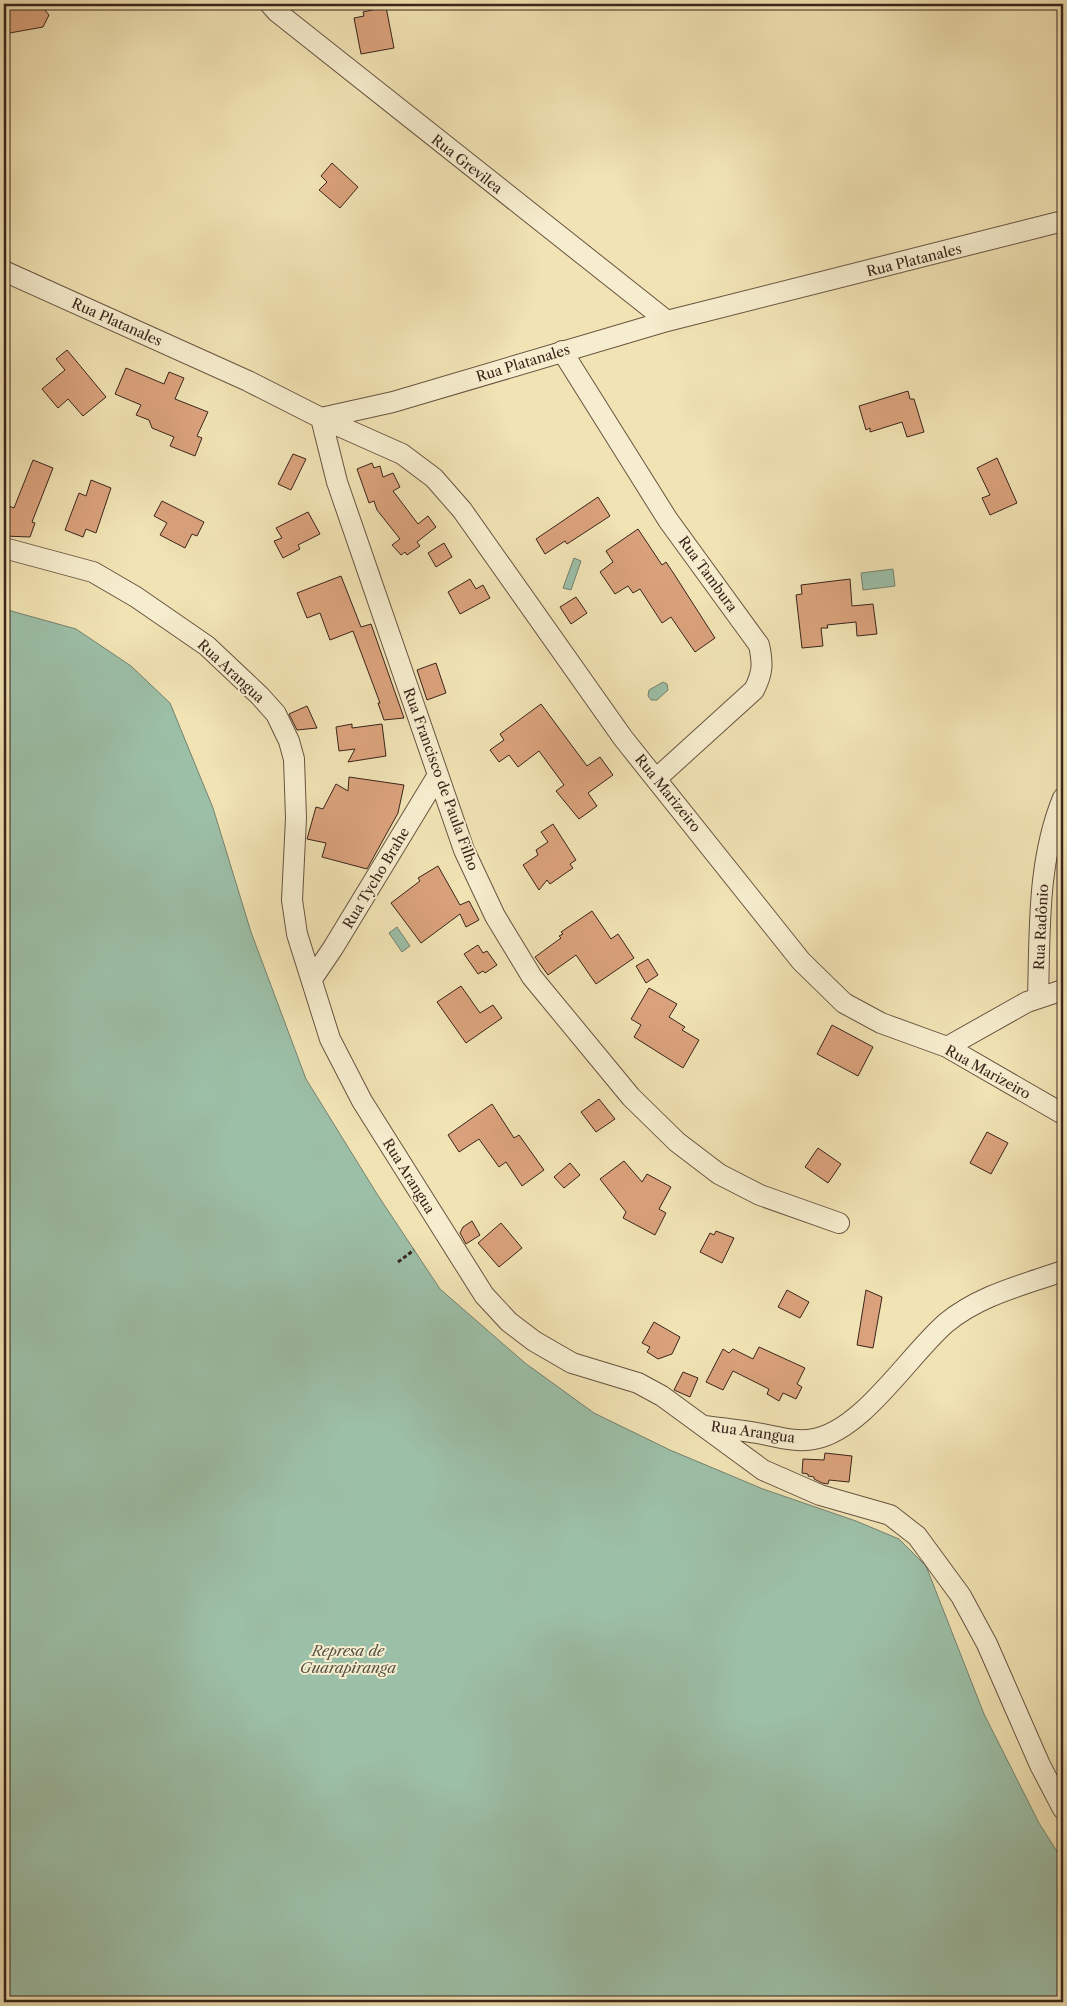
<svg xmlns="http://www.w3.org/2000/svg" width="1067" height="2006" viewBox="0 0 1067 2006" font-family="'Libre Caslon Text',serif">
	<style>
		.water { fill: #9cbfa7; stroke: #75816f }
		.building { fill: #daa27c; stroke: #3a241b }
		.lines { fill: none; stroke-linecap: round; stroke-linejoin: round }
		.street-casing { stroke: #685441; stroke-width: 22 }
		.path { stroke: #3a241b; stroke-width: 3; stroke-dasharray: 4 2.5; stroke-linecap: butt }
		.street { stroke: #f6edce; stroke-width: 20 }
		.labels { text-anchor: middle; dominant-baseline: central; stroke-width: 4; stroke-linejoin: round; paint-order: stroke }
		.street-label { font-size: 14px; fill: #3a241b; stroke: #f6edce }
		.water-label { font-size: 15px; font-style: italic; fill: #575245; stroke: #f6edce }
	</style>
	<rect width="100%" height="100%" fill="#f1e3b4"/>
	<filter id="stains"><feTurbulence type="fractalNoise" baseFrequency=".004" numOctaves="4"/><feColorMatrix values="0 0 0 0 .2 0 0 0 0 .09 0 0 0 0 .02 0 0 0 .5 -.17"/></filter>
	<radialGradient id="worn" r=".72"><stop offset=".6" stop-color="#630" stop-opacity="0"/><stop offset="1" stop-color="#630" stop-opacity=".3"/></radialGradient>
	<path class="water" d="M574 558 581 561 571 590 563 588Z
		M893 569 895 586 863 590 861 573Z
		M4 609 76 629 131 666 170 703 213 808 251 932 306 1079 377 1194 440 1289 525 1363 594 1413 670 1450 763 1489 856 1521 899 1539 926 1566 984 1714 1039 1823 1063 1861V2002H4Z
		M663 682 667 684 668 690 657 700H651L648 696 649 690Z
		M397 927 410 946 402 952 389 933Z"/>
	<path class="building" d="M18 4H40L49 15 43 27 4 34V6Z
		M386 7 394 48 361 54 354 18 364 16 363 12Z
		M332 163 358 187 340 208 319 190 327 182 321 176Z
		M67 350 106 397 83 416 68 399 58 408 42 389 65 370 56 359Z
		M126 368 164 384 169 372 184 378 175 399 208 412 197 436 202 438 195 456 170 446 174 437 152 428 149 420 136 415 141 405 115 394Z
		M908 391 910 399H914L924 432 907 437 902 422 870 432V428L866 430 859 406Z
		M293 454 306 459 291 490 278 484Z
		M997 458 1017 503 990 515 982 498 990 495 977 468Z
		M33 460 53 468 32 522 35 523 30 537 4 536V520L9 506 14 508Z
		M372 463 374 468 380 466 383 477 393 473 400 487 393 491 418 524 428 516 436 527 417 542 420 546 407 555 405 552 401 555 392 545 400 539 377 510 374 501 369 503 357 469Z
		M91 480 111 488 96 533 86 529 83 537 65 530 79 493 86 496Z
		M598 497 610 516 567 544 565 541 545 554 536 539Z
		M162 501 204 522 197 536 192 534 185 548 160 535 167 523 154 516Z
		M308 512 320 534 298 545 300 549 283 558 274 541 282 538 276 528Z
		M638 529 662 565 666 562 674 574 715 638 695 652 671 617 662 623 640 589 633 593 628 586 615 594 600 572 613 562 606 551Z
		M444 543 452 557 436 567 428 553Z
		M341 576 361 627 371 624 404 718 384 720 378 703H380L353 631 330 640 320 613 307 618 297 593Z
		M470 579 476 589 483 585 490 598 460 614 448 592Z
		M850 579 852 606 873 604 877 634 857 636 856 622 827 625 828 628H821L823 646 802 648 796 595 802 594 801 585Z
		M576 597 587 613 571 624 560 607Z
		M436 663 446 693 427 700 417 670Z
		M541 704 587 766 600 757 613 775 588 793 597 806 579 819 556 791 564 785 539 751 518 767 509 755 499 762 490 750 504 740 500 734Z
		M307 706 317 728 297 730 289 714Z
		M352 724V728L382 724 386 756 348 762 355 749 339 751 336 727Z
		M349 777 404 785 398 813 367 869 322 857 326 843 307 839 316 807 323 809 336 784 348 791Z
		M553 824 576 860 570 864 573 868 550 884 547 880 539 890 523 865 538 855 536 850 548 842 541 832Z
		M438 866 460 905 469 901 479 920 466 927 460 914 421 943 391 903 420 881 418 878Z
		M592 911 611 939 618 934 634 958 596 984 576 955 548 975 535 957 561 938 559 936 563 934 561 932Z
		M478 945 483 953 487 951 497 965 485 973 483 971 478 974 464 954Z
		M648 959 658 975 646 983 636 966Z
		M461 986 480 1013 493 1005 502 1018 466 1043 437 1002Z
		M649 988 677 1004 669 1017 685 1027 682 1030 699 1040 683 1068 634 1037 641 1025 631 1019Z
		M832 1025 873 1047 858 1076 817 1054Z
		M599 1099 615 1119 596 1132 581 1112Z
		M492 1104 514 1138 519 1135 544 1170 522 1186 506 1162 499 1167 479 1139 459 1152 448 1135Z
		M987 1132 1008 1143 991 1174 970 1163Z
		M818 1148 841 1164 828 1183 805 1167Z
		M624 1161 642 1182 647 1174 671 1187 659 1209 666 1213 655 1235 623 1218 626 1212 600 1179Z
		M570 1163 580 1175 564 1188 554 1177Z
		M472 1221 480 1235 466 1244 460 1233 463 1227Z
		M501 1223 522 1248 499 1267 478 1243Z
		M716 1231 734 1238 722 1263 700 1252 710 1233 714 1235Z
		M787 1290 809 1302 800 1318 778 1307Z
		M866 1290 882 1297 873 1348 857 1345Z
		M654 1322 680 1337 672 1354 658 1359 647 1352 650 1347 642 1343Z
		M759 1347 805 1368 797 1384 802 1387 796 1399 783 1393 779 1401 767 1394 769 1389 733 1371 723 1390 706 1382 723 1349 729 1353 733 1349 753 1359Z
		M683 1372 698 1378 690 1397 674 1390Z
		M825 1453 852 1456 849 1482 829 1480 828 1484 822 1483 814 1479V1477L808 1476V1474L802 1473 803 1459 824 1460Z"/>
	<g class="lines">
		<defs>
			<path id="street" d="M270 4 277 12 667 321
				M4 271 248 381 321 418 402 454 434 478 462 510 623 738 801 961 844 1003 881 1023 947 1047 1063 1114
				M562 351 668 520 759 645C763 663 763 673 754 690L657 778
				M321 418 337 482 464 850 495 916 532 977 631 1097 677 1142 719 1174 760 1195 839 1223
				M321 418 393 402 667 321 1063 221
				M4 548 93 572 136 597 207 646 260 696 276 714 289 741 294 759 296 818 292 900 297 934 330 1039 362 1101 484 1295 509 1322 534 1341 572 1363 638 1383 662 1396 763 1470 820 1495 890 1515 917 1536 961 1596 987 1644 1040 1765 1063 1809
				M312 979 333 948 438 775
				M1038 998C1040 931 1037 861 1063 798
				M947 1047 1027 1002 1063 990
				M705 1426C722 1428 740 1430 757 1433 775 1436 796 1443 814 1439 863 1430 909 1355 946 1323 980 1295 1023 1285 1063 1271"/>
		</defs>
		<use href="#street" class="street-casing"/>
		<path class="path" d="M398 1262 414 1250"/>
		<use href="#street" class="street"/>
	</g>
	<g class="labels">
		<g class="street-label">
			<text transform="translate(467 164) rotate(38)">Rua Grevilea</text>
			<text transform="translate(914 260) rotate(-14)">Rua Platanales</text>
			<text transform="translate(117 322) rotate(24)">Rua Platanales</text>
			<text transform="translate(523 363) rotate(-17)">Rua Platanales</text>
			<text transform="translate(708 574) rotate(54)">Rua Tambura</text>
			<text transform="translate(231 671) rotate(43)">Rua Arangua</text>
			<text transform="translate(441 779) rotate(70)">Rua Francisco de Paula Filho</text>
			<text transform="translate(668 793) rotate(51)">Rua Marizeiro</text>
			<text transform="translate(376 878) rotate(-59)">Rua Tycho Brahe</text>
			<text transform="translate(1041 927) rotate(-87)">Rua Radônio</text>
			<text transform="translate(988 1072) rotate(29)">Rua Marizeiro</text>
			<text transform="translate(409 1176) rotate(58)">Rua Arangua</text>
			<text transform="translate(753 1432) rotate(8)">Rua Arangua</text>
		</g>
		<g class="water-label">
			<text x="348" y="1650">Represa de<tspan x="348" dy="17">Guarapiranga</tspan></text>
		</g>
	</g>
	<rect width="1067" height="2006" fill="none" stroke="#f1e3b4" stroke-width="20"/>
	<rect x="5" y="5" width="1057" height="1996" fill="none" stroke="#3a241b" stroke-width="2.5"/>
	<rect x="10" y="10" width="1047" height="1986" fill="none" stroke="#3a241b"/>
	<rect width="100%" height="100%" filter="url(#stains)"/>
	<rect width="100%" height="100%" fill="url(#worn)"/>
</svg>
